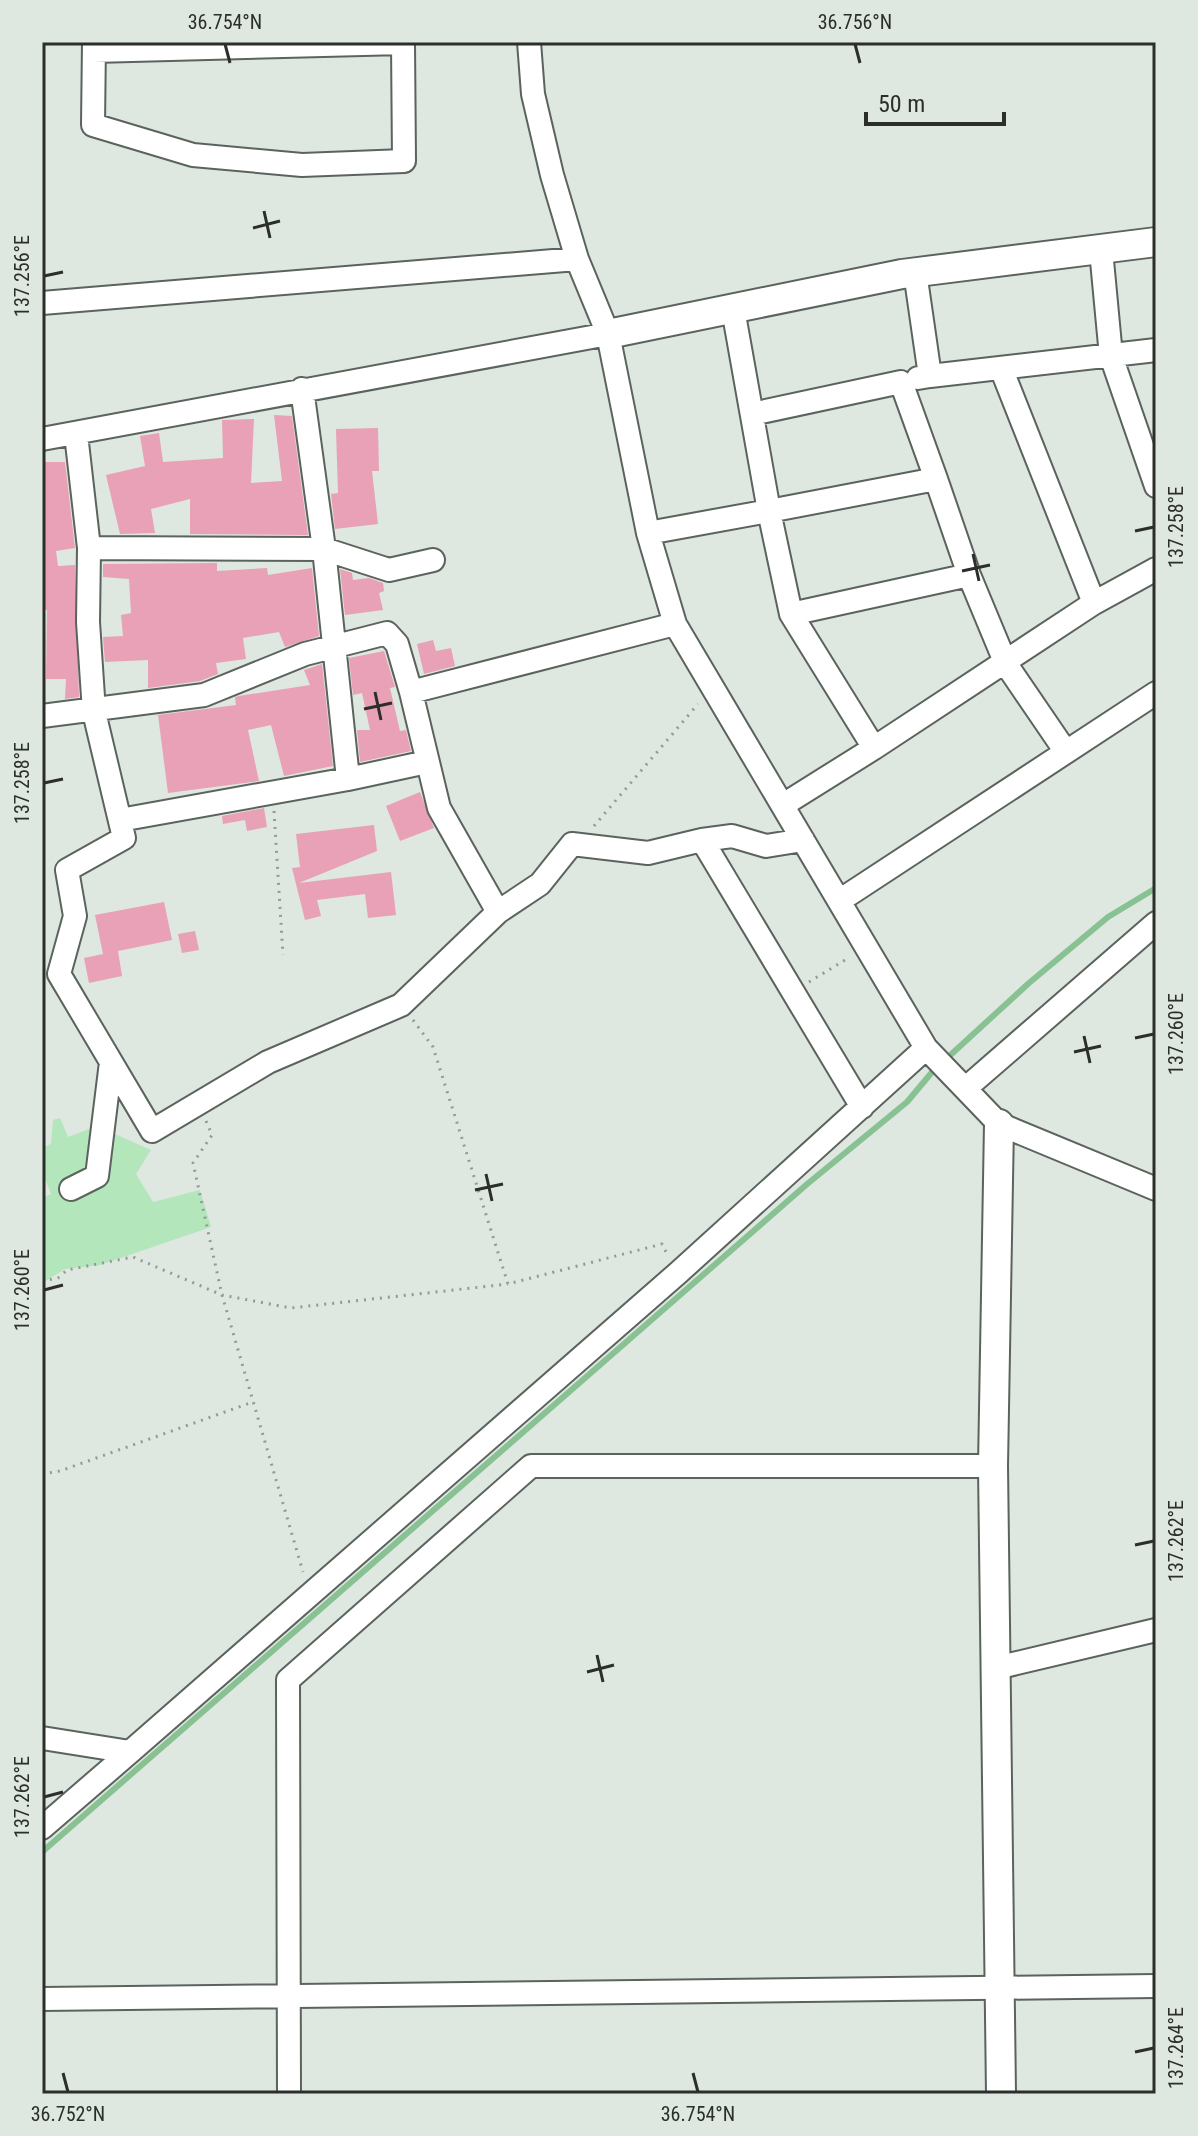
<svg xmlns="http://www.w3.org/2000/svg" width="1198" height="2136" viewBox="0 0 1198 2136" font-family="'Roboto Condensed',sans-serif">
	<style>
		.green { fill: #b3e6bb }
		.lines { fill: none; stroke-linecap: round; stroke-linejoin: round }
		.stream { stroke: #88c192; stroke-width: 6 }
		.building { fill: #e8a1b6 }
		.minor-casing { stroke: #5b635d; stroke-width: 26 }
		.tertiary-casing { stroke: #5b635d; stroke-width: 32 }
		.path { stroke: #939a95; stroke-width: 3; stroke-dasharray: 2 6; stroke-linecap: butt }
		.minor { stroke: #fff; stroke-width: 22 }
		.tertiary { stroke: #fff; stroke-width: 28 }
		.ticks { fill: none; stroke: #2b2e2b; stroke-width: 3 }
		.neatline { fill: none; stroke: #2b2e2b; stroke-width: 3 }
		.ticks-label { font-size: 20px; text-anchor: middle; fill: #2b2e2b }
	</style>
	<rect width="100%" height="100%" fill="#dee7e0"/>
	<path class="green" d="M60 1118 68 1137 97 1126 151 1150 136 1174 153 1202 200 1190 211 1227 100 1265 65 1269 42 1283V1198L51 1194 42 1171V1148L51 1144 53 1120Z"/>
	<g class="lines">
		<path class="stream" d="M42 1852 806 1185 907 1102 933 1071 1029 983 1108 917 1156 888"/>
	</g>
	<path class="building" d="M274 415 292 416 308 535 190 534V499L151 509 155 533 120 534 106 475 145 466 140 436 159 433 163 462 223 458 222 420 254 419 251 483 282 481Z
		M378 428 379 471H372L378 524 335 529 331 494 338 493 336 429Z
		M42 462H65L75 548 56 551 58 566 75 565 79 697 65 699 66 679H46L47 610H42Z
		M217 563V571L267 568 268 575 312 568 319 636 285 647 279 632 243 638 246 659 216 663 218 674 200 681 148 688V660L105 662 103 637 123 636 121 615 131 613 129 579 103 577V564Z
		M340 569 352 573 353 580 369 578 383 583 384 591 379 593 383 610 345 615Z
		M433 640 436 651 451 648 455 666 424 674 417 644Z
		M384 651 395 687 390 688 400 731 406 730 411 751 360 762 357 730H370L362 693 353 695 349 658Z
		M322 664 333 766 284 776 271 725 248 730 259 781 168 793 158 715 236 705 235 697 239 696 310 685 304 670Z
		M420 792 434 828 400 841 386 806Z
		M264 808 267 827 247 831 245 820 223 824 222 816Z
		M374 825 377 851 299 883 391 872 396 915 368 918 365 894 317 900 321 916 305 920 292 868 300 867 296 834Z
		M164 902 172 940 118 951 122 976 89 983 84 958 103 954 95 915Z
		M195 931 199 950 182 953 178 934Z"/>
	<g class="lines">
		<defs>
			<path id="minor" d="M529 42 533 94 552 175 577 259 608 334 648 533 675 624 926 1048 999 1124 1156 1189
				M94 51 403 43 404 161 302 165 193 155 93 125 94 42
				M1101 250 1111 356 1156 486
				M915 272 930 376 918 378
				M42 303 577 259
				M930 376 1156 350
				M302 389 324 549 348 779 427 762
				M752 414 901 382 936 479 769 511 791 614 969 575 936 479
				M76 434 89 548 324 549 389 570 433 560
				M42 439 608 334
				M648 533 769 511 733 309
				M89 548 88 622 94 712 124 838 67 870 75 916 59 974 152 1131 268 1062 401 1005 498 912 439 808 411 692
				M969 575 1006 664 1066 752
				M1094 603 1156 569
				M42 716 204 695 305 654 387 633 397 644 411 692 675 624
				M874 748 1094 603 1001 368
				M783 805 874 748 791 614
				M120 820 348 779
				M702 840 732 836 766 846 803 840
				M839 901 1156 693
				M498 912 540 884 572 844 648 853 702 840 862 1107
				M966 1088 1156 923
				M71 1189 97 1176 111 1062
				M996 1668 1156 1630
				M42 1738 130 1752 42 1828
				M130 1752 678 1273 926 1048
				M42 1999 1156 1986
				M289 2094 288 1680 531 1466H993"/>
			<path id="tertiary" d="M608 334 902 274 1156 242
				M999 1124 993 1466 1001 2094"/>
		</defs>
		<use href="#minor" class="minor-casing"/>
		<use href="#tertiary" class="tertiary-casing"/>
		<path class="path" d="M274 811 283 955
			M594 826 698 704
			M809 982 850 957
			M413 1020 433 1047 508 1284 662 1244 667 1254
			M206 1121 212 1135 193 1163 222 1295 303 1572
			M42 1281 58 1278 67 1270 133 1257 222 1295 291 1308 508 1284
			M42 1474 60 1471 250 1403"/>
		<use href="#minor" class="minor"/>
		<use href="#tertiary" class="tertiary"/>
	</g>
	<path class="ticks" d="M225 44 230 63M855 44 860 63M264 211 270 238M253 228 280 221M44 276 63 272M1135 531 1154 527M973 554 979 581M962 571 990 565M375 692 381 720M364 709 392 703M44 783 63 779M1084 1036 1090 1063M1135 1038 1154 1034M1074 1052 1101 1046M486 1174 492 1201M475 1190 503 1184M44 1290 63 1285M1135 1545 1154 1541M597 1655 603 1682M587 1672 614 1665M44 1797 63 1792M1135 2052 1154 2048M63 2073 68 2092M693 2073 698 2092"/>
	<rect width="1198" height="2136" fill="none" stroke="#dee7e0" stroke-width="88"/>
	<path d="M866 112v12h138v-12" fill="none" stroke="#2b2e2b" stroke-width="4"/>
	<text x="878" y="112" font-size="24" fill="#2b2e2b" stroke="#dee7e0" stroke-width="6" paint-order="stroke">50 m</text>
	<rect x="44" y="44" width="1110" height="2048" class="neatline"/>
	<g class="ticks-label">
		<text x="225" y="29">36.754°N</text>
		<text x="855" y="29">36.756°N</text>
		<text transform="translate(22 276) rotate(-90)" y="7">137.256°E</text>
		<text transform="translate(1176 527) rotate(-90)" y="7">137.258°E</text>
		<text transform="translate(22 783) rotate(-90)" y="7">137.258°E</text>
		<text transform="translate(1176 1034) rotate(-90)" y="7">137.260°E</text>
		<text transform="translate(22 1290) rotate(-90)" y="7">137.260°E</text>
		<text transform="translate(1176 1541) rotate(-90)" y="7">137.262°E</text>
		<text transform="translate(22 1797) rotate(-90)" y="7">137.262°E</text>
		<text transform="translate(1176 2048) rotate(-90)" y="7">137.264°E</text>
		<text x="68" y="2121">36.752°N</text>
		<text x="698" y="2121">36.754°N</text>
	</g>
</svg>
